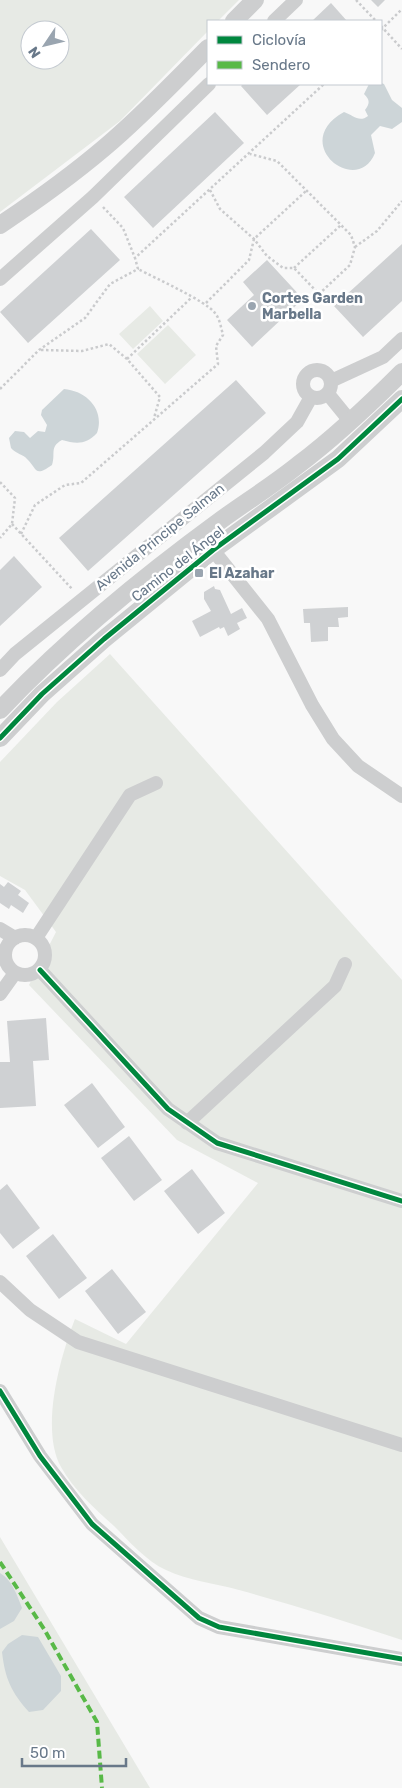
<svg xmlns="http://www.w3.org/2000/svg" width="402" height="1788" viewBox="0 0 402 1788" font-family="Rubik,sans-serif">
	<style>
		.green { fill: #e7eae5; fill-rule: evenodd }
		.water { fill: #cdd5d8 }
		.building { fill: #cfd1d3 }
		.lines { fill: none; stroke-linecap: round; stroke-linejoin: round }
		.path { stroke: #cacbcd; stroke-width: 2.5; stroke-dasharray: 2.5 2.5; stroke-linecap: butt }
		.minor { stroke: #cdcecf; stroke-width: 14 }
		.tertiary { stroke: #cdcecf; stroke-width: 18 }
		.quiet { stroke: #58b947; stroke-width: 4; stroke-dasharray: 8 4; stroke-linecap: butt }
		.cycleway-casing { stroke: #fff; stroke-width: 8 }
		.cycleway { stroke: #00873e; stroke-width: 5 }
		.poi-dot { fill: #9aa5b0; stroke: #fff; stroke-width: 2 }
		.labels { text-anchor: middle; dominant-baseline: central; stroke-width: 5; stroke-linejoin: round; paint-order: stroke }
		.poi-label { font-size: 14px; font-weight: bold; fill: #687889; stroke: #fff; text-anchor: start }
		.street-label { font-size: 14px; fill: #687889; stroke: #fff }
	</style>
	<rect width="100%" height="100%" fill="#f8f8f8"/>
	<path class="green" d="M0 0H239L218 21H208V31L120 121 0 212ZM30 30H60V60H30Z
		M150 306 163 321 133 349 119 334Z
		M168 325 196 355 165 384 137 354Z
		M110 654 402 980V1640C348 1622 294 1605 239 1590 214 1583 189 1581 166 1570 146 1561 129 1541 114 1526 94 1508 74 1490 61 1467 40 1429 60 1357 75 1319L126 1344 258 1183 177 1140 29 985 56 932 25 890 0 876V762L57 702Z
		M0 1537 150 1788H0Z"/>
	<path class="water" d="M381 83 384 84 392 100 402 108V122L392 129 380 126 371 135 375 153C357 198 288 143 344 112 353 115 359 123 368 116L365 110C370 103 370 100 364 94L369 84Z
		M64 389C87 391 105 410 97 433 86 445 76 444 62 440 49 447 56 454 52 465 34 478 37 468 27 459 23 454 16 454 11 448L9 438 15 431 24 432 30 438 38 431 45 432 47 425 41 415 42 410Z
		M0 1573C12 1580 17 1595 22 1608L14 1621 0 1629Z
		M22 1635 38 1637 61 1676V1691L43 1710 29 1712C11 1692 5 1678 2 1652L8 1644Z"/>
	<path class="building" d="M371 0H385L378 7Z
		M331 3 347 21H312Z
		M243 84H301L267 115 241 86Z
		M215 112 244 143 153 228 124 197Z
		M91 229 120 260 28 343 0 312Z
		M402 244V301L363 337 334 306Z
		M267 260 303 299 252 347 227 320 254 295 243 282Z
		M236 380 266 413 88 571 59 538Z
		M14 556 42 587 0 626V570Z
		M214 586 215 589 220 590 231 614 242 608 247 618 237 623 240 629 228 636 224 627 220 629 219 627 200 637 192 621 211 611 204 599V592Z
		M348 607V617L338 618 339 627H328V641L311 642 310 623H304L303 609Z
		M8 882 21 891 18 895 29 903 23 913 11 905 9 909 0 903V884L4 887Z
		M46 1018 49 1060 33 1061 36 1106 0 1108V1062H10L7 1021Z
		M92 1083 125 1127 98 1148 64 1105Z
		M129 1136 162 1180 134 1201 101 1158Z
		M192 1169 225 1213 198 1234 164 1191Z
		M7 1184 40 1228 13 1249 0 1233V1190Z
		M53 1234 87 1278 59 1299 26 1256Z
		M112 1269 146 1312 118 1334 85 1291Z"/>
	<g class="lines">
		<path class="path" d="M356 0 376 21
			M381 26 402 49
			M381 30 402 9
			M210 190 220 209 254 239 267 256 283 268H294L319 294 350 265 355 247 351 235 277 161 250 154
			M103 207 123 228 135 258
			M355 247 377 231 402 201
			M294 268 341 225
			M206 303 249 260 254 239 306 191
			M41 350 82 351 109 344 127 359 160 397 154 418
			M127 359 191 298
			M0 389 39 350 85 318 110 284 138 269 135 258 324 84
			M0 482 15 498 12 524 0 538
			M12 524 73 590
			M21 534 35 505 65 485 81 483 218 364 216 346 223 335C221 328 220 319 215 313 206 301 155 278 138 269"/>
		<path class="minor" d="M274 21 296 0
			M0 279 93 197 209 84
			M303 384a14 14 0 1 1 28 0a14 14 0 1 1-28 0Z
			M331 381 383 357 402 339
			M328 394 350 421
			M213 550 268 619 312 705 333 739 358 766 402 796
			M0 670 15 654 264 453 297 422 311 397
			M0 929 15 938
			M5 955a20 20 0 1 1 40 0a20 20 0 1 1-40 0Z
			M36 938 130 795 156 783
			M40 970 168 1109 217 1143 402 1201
			M0 994 15 973
			M187 1123 335 986 345 964
			M0 1282 30 1310 78 1342 402 1445
			M0 1391 40 1456 92 1524 199 1618 219 1627 402 1659"/>
		<path class="tertiary" d="M234 21 255 0
			M0 225C36 201 71 176 104 148 141 117 174 82 208 48
			M0 710C66 640 143 577 221 520 246 502 273 485 298 465 335 437 369 405 402 372
			M0 738 42 694 104 639 213 550 338 459 402 399"/>
		<path class="quiet" d="M0 1562 44 1629 97 1722 102 1788"/>
		<defs>
			<path id="cycleway" d="M0 738 42 694 104 639 213 550 338 459 402 399
				M40 970 168 1109 217 1143 402 1201
				M0 1391 40 1456 92 1524 199 1618 219 1627 402 1659"/>
		</defs>
		<use href="#cycleway" class="cycleway-casing"/>
		<use href="#cycleway" class="cycleway"/>
	</g>
	<g class="poi-dot">
		<circle cx="252" cy="306" r="5"/>
		<rect x="194" y="568" width="10" height="10" rx="2.5"/>
	</g>
	<g class="labels">
		<g class="poi-label">
			<text x="262" y="298">Cortes Garden<tspan x="262" dy="16">Marbella</tspan></text>
			<text x="209" y="573">El Azahar</text>
		</g>
		<g class="street-label">
			<text transform="translate(160 537) rotate(-39)">Avenida Principe Salman</text>
			<text transform="translate(178 564) rotate(-38)">Camino del Ángel</text>
		</g>
	</g>
	<rect x="207" y="20" width="175" height="65" fill="#ffffff" stroke="#c3c9d0"/>
	<rect x="217" y="36" width="25" height="8" fill="#00873e" stroke="#c3c9d0"/>
	<text x="252" y="45" font-size="15" fill="#687889">Ciclovía</text>
	<rect x="217" y="61" width="25" height="8" fill="#58b947" stroke="#c3c9d0"/>
	<text x="252" y="70" font-size="15" fill="#687889">Sendero</text>
	<g transform="translate(45 45) rotate(235)"><circle r="24" fill="#ffffff" stroke="#c3c9d0"/>
	<path d="M0-4L9 19L0 12L-9 19Z" fill="#9aa5b0"/>
	<text y="-8" font-size="14" font-weight="bold" text-anchor="middle" fill="#687889">N</text>
	</g>
	<path d="M22 1758v8h104v-8" fill="none" stroke="#687889" stroke-width="2.5"/>
	<text x="30" y="1758" font-size="15" fill="#687889" stroke="#ffffff" stroke-width="4" paint-order="stroke">50 m</text>
</svg>
